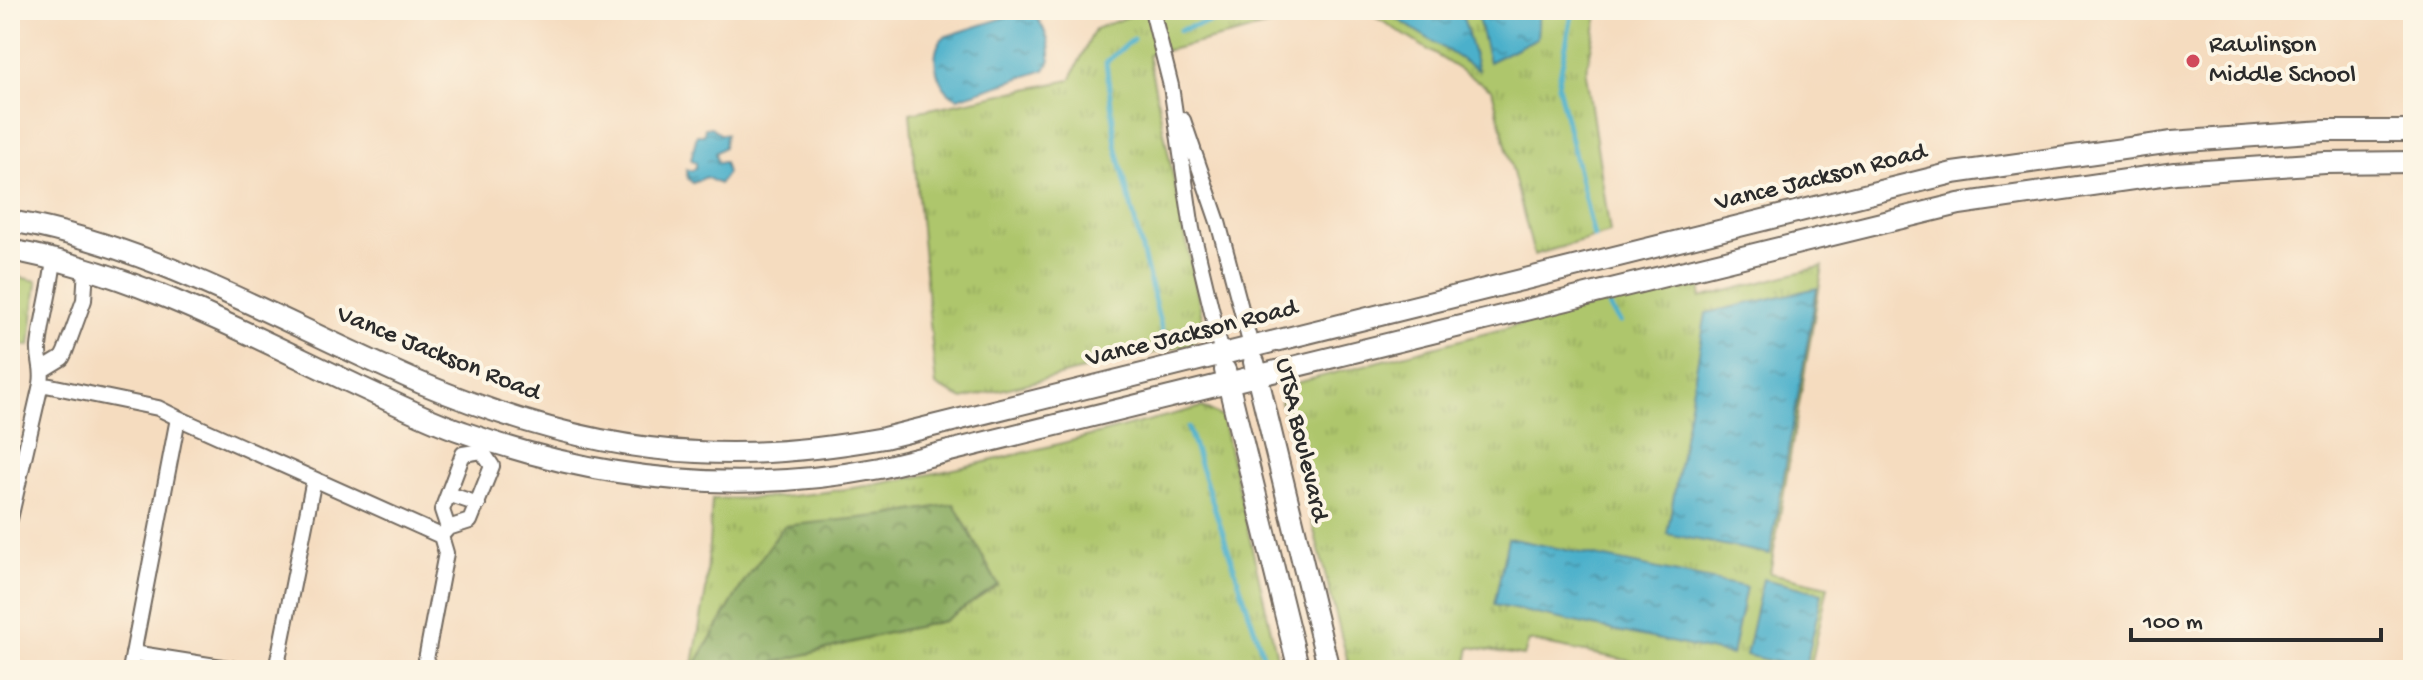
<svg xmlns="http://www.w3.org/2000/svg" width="2423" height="680" viewBox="0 0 2423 680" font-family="'Gochi Hand',sans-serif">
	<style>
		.grass { fill: url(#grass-tufts); stroke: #6c784c; stroke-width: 2 }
		.forest { fill: url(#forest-crowns); stroke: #5a6b46; stroke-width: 2 }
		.water { fill: url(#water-ripples); stroke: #3c6e7b; stroke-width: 2 }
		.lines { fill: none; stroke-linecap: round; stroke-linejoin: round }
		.stream { stroke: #4cb0cb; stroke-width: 5 }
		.street-casing { stroke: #72695f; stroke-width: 18 }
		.secondary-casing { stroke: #72695f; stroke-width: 24 }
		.street { stroke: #fff; stroke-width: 14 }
		.secondary { stroke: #fff; stroke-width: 20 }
		.poi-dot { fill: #d1495b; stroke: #fcf5e5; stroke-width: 3 }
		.labels { text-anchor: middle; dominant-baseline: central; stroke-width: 8; stroke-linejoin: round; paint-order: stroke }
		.poi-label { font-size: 26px; fill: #2b2b2b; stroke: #fcf5e5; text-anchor: start }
		.street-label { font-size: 26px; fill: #2b2b2b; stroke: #fcf5e5 }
	</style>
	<defs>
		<pattern id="grass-tufts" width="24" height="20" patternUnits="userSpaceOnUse" patternTransform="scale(2)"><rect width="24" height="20" fill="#aec66c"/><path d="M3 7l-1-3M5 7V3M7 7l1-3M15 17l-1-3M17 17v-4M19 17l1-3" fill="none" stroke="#96aa5e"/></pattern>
		<pattern id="forest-crowns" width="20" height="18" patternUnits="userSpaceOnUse" patternTransform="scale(2)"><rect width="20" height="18" fill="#8aab60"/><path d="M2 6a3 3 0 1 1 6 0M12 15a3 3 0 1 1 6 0" fill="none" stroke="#718b4f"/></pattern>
		<pattern id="water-ripples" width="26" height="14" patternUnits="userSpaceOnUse" patternTransform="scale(2)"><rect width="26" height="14" fill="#4cb0cb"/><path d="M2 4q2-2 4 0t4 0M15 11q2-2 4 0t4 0" fill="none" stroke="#3f8fa5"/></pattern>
	</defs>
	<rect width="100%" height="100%" fill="#fcf5e5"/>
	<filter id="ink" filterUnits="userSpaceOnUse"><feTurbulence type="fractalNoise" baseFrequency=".0125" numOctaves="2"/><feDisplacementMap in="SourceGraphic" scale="16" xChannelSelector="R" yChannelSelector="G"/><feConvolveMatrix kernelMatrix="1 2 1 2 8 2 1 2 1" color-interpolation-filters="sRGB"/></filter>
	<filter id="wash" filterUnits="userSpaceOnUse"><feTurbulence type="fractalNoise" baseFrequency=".006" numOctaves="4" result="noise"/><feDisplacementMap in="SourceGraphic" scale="32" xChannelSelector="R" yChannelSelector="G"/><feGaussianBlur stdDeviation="1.8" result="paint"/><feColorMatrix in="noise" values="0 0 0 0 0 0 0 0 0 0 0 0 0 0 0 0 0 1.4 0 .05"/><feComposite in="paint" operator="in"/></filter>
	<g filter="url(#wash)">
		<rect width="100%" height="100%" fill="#f5dcbf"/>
		<path class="grass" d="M1146 10H1335L1148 55 1205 331 1191 344 963 399 936 386 910 113 1070 80 1095 29Z
			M1358 10H1599L1586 73 1610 233 1534 255 1492 90 1366 11Z
			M1823 266 1770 573 1828 586 1810 670H1676L1529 641 1524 656 1470 647 1466 670H1350L1281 402 1292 384 1571 311 1702 281 1700 298Z
			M10 275 37 281 30 346 10 342Z
			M1202 407 1222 417 1280 670H746L888 633 944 621 998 585 954 504 888 515 745 580 692 670 706 590 712 499C738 498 765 499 791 496 930 482 1067 441 1202 407Z"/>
		<path class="forest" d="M954 504 998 585 944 621 888 633 746 670H692L745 580 784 526 888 515Z"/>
		<path class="water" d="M1383 10H1461L1478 70Z
			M1476 10H1539L1537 38 1489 62Z
			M1025 11C1040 12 1051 42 1050 57 1050 62 1048 65 1045 70L958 98C937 91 927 52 944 37Z
			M711 127 720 134H726L724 147 715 153 717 162H724L727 173 719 184 706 177 693 183 688 179 686 169 692 171 696 168V163L691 159 697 135H704L705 128Z
			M1817 288 1770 554 1667 534 1706 313Z
			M1508 538 1746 587 1732 655 1494 605Z
			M1763 579 1822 593 1805 669 1746 655Z"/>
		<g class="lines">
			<path class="stream" d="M1573 10 1558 85 1594 237
				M1180 30 1253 10
				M1133 39 1106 62 1116 145 1166 347
				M1609 307 1620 322
				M1188 428 1268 670"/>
		</g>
	</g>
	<g filter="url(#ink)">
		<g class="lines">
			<defs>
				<path id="street" d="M1152 10 1171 86 1192 229 1222 354
					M1183 120 1218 222 1251 346
					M44 369 62 358 65 352 84 300 86 268
					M41 384C44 368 38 360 39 347 42 318 51 289 54 259
					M178 418 441 536
					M448 494 478 504
					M10 519 41 384 158 408 178 418 130 670
					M448 528 442 510 463 454 482 451
					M133 653 241 670
					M276 670 314 479
					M424 670 446 553 441 536 448 528 470 521 492 466 482 451 485 439"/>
				<path id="secondary" d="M10 221C157 246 286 325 421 383 507 419 604 448 697 452 760 456 822 449 884 438L1953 173 2172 142 2324 131H2413
					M10 250C134 272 245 333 358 386 393 402 427 420 463 432 599 481 739 495 880 468L1959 204 2175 173 2325 163 2413 162
					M1254 362 1329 670
					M1225 370 1299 670"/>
			</defs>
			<use href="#street" class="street-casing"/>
			<use href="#secondary" class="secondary-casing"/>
			<use href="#street" class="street"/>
			<use href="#secondary" class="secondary"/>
		</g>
	</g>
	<circle class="poi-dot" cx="2193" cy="61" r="8"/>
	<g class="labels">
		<g class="poi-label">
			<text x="2209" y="46">Rawlinson<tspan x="2209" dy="30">Middle School</tspan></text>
		</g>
		<g class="street-label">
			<text transform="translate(1821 179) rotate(-14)">Vance Jackson Road</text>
			<text transform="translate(1192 335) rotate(-14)">Vance Jackson Road</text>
			<text transform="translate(438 355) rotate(22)">Vance Jackson Road</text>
			<text transform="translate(1300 440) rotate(77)">UTSA Boulevard</text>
		</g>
	</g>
	<rect width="2423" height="680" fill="none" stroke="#fcf5e5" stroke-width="40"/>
	<path d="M2131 628v12h250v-12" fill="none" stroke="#2b2b2b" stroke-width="4"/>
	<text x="2143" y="628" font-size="24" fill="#2b2b2b" stroke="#fcf5e5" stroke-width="6" paint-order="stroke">100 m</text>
</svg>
